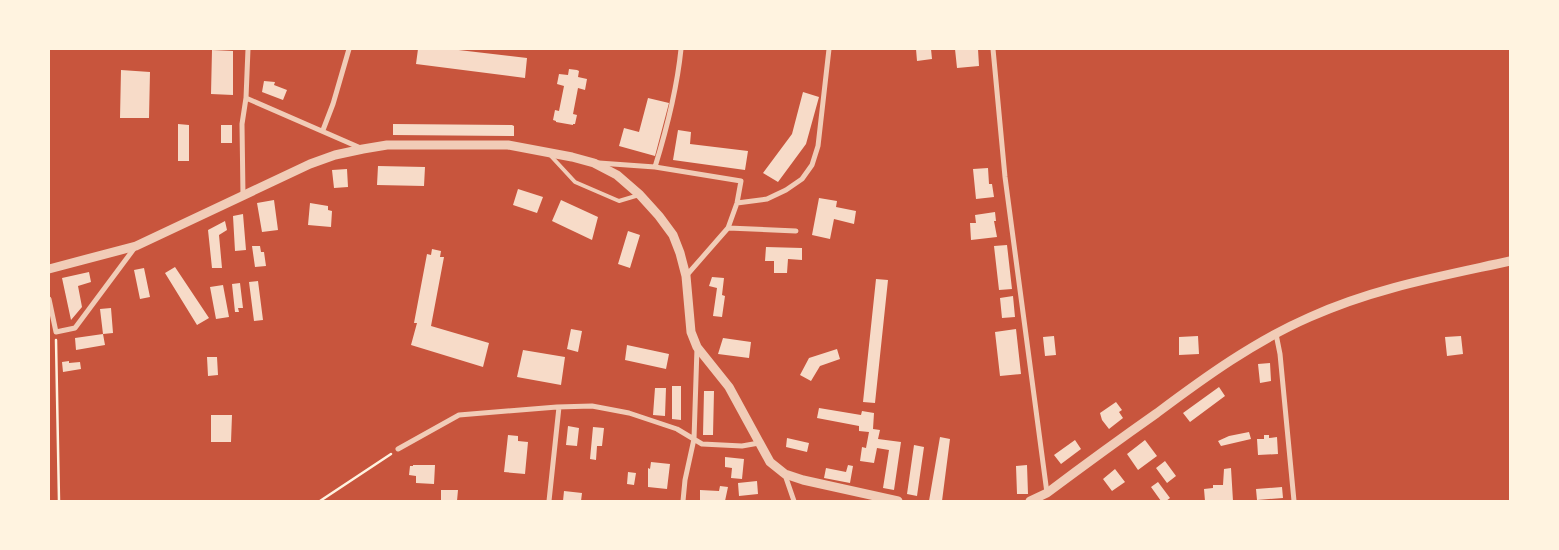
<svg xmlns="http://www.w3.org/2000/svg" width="1559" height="550" viewBox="0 0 1559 550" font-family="Lato,sans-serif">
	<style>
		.building { fill: #f7dbc8 }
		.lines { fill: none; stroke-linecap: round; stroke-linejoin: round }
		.path { stroke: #fff3e0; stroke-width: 2.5 }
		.service { stroke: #f1ccb7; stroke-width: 4 }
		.minor { stroke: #f1ccb7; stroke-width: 5 }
		.tertiary { stroke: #f1ccb7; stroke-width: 9 }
	</style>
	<rect width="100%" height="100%" fill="#c8553d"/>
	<path class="building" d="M418 49H450L527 58 525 78 416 64Z
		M916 49H931L932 59 917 61Z
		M955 49H978L979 66 957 68Z
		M212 50 233 51V95L211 94Z
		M569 69 577 70 579 71 578 77 587 79 585 90 578 88 573 114 577 115 575 124H573V125L556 122V121L553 120 555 110 559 111 564 86 557 84 559 74 568 75Z
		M121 70 150 72 149 118H120Z
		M264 81 275 82 274 85 287 90 283 100 262 92Z
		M803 92 819 97 806 144 778 182 763 173 792 134Z
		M648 98 669 103 655 156 619 146 624 128 639 132Z
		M178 124 189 125V161H178Z
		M393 124 512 125 514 126V136L393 135Z
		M221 125H232V143H221Z
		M678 130 691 132 690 144 748 151 745 170 673 160Z
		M378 166 425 167 424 186 377 185Z
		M988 168 989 184H992L994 197 976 199 973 169Z
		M347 169 348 187 334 188 332 170Z
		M518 189 543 197 537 213 513 205Z
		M819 198 837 201 836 207 856 211 854 224 834 219 830 239 812 235Z
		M274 200 278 230 262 232 257 203Z
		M561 200 598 217 592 240 552 221Z
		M310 203 328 206V210L332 211 331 227 308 225Z
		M995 212 996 221H994L997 237 971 240 970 223H976L975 215Z
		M243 214 246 250 235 251 233 216Z
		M225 221 227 230 219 235 222 268H212L208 230Z
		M628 231 640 235 630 268 618 264Z
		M1007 245 1012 289 999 290 994 246Z
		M252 246H260L261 252H264L266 266 255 267Z
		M766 247 802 248V260L788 259 787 273H774V261H765Z
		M432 249 441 251 440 257H444L431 326 489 343 483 367 411 345 417 323H414L427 254 431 255Z
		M175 267 209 318 197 325 165 273Z
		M144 268 150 297 140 299 134 270Z
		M89 272 91 282 78 286 82 307 71 320 62 278Z
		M712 277 724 278 722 295 725 296 722 317 713 316 717 288 709 286Z
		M876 279 888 280 875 403 863 402Z
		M258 281 263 320 254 321 249 282Z
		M240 283 243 308H238L239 312H235L232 284Z
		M223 285 229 317 216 319 210 287Z
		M1013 296 1015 317 1002 318 1000 298Z
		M111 308 113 333 103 334 100 309Z
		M571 329 582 331 578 352 567 349Z
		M1016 329 1021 374 1000 376 995 332Z
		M103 334 105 345 76 350 75 338Z
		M1054 336 1056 355 1045 356 1043 337Z
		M1198 336 1199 354 1179 355V337Z
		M1461 336 1463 354 1447 356 1445 337Z
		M723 338 751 342 749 358 718 354Z
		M627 345 669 354 666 369 625 360Z
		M837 349 840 359 820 366 811 381 800 375 809 358Z
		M523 350 565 357 561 385 517 377Z
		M207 357H217L218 375 208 376Z
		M69 361V363L80 362 81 369 63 372 62 362Z
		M1270 363 1271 381 1260 383 1258 364Z
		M672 386H681V420L672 419Z
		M1219 387 1225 396 1190 422 1183 413Z
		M655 388H666L665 416 653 415Z
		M704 391H714L713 435H703Z
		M1116 402 1122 410 1119 412 1123 418 1109 429 1102 420 1100 413Z
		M819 408 861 415 862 411 874 413 873 429 880 430 878 439 901 442 894 490 883 488 889 450 877 448 874 463 860 461 862 447 866 448 869 432 859 431V426L817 418Z
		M211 415H232L231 442H211Z
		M568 426 579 428 577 446 566 445Z
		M593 427 604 428 602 446H597L596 460 590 459Z
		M1249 432 1251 439 1221 446 1218 441 1229 436Z
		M508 435 518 436V441L528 442 525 474 504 472Z
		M1264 435H1269V438L1277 437 1278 454 1258 455 1257 439H1264Z
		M940 437 950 439 942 501H929Z
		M787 438 809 443 807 452 786 447Z
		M1075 440 1081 449 1061 464 1054 455Z
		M1145 440 1157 456 1138 470 1127 454Z
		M914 445 924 447 917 496 907 494Z
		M725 457 744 459 742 479 731 478 732 468 725 467Z
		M1165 461 1176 476 1167 483 1156 468Z
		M651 462 670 464 667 489 648 487V468L650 469Z
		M413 465H435L434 484 416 483V476L409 475 410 466H413Z
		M848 465 853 466 850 483 824 478 826 468 846 472Z
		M1027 465 1028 494H1017L1016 466Z
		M1231 468 1233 501H1205L1204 489 1213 488V485H1223L1224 469Z
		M1115 469 1125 482 1112 491 1103 479Z
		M628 472 636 473 634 485 627 484Z
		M757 481 758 494 739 496 738 483Z
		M1158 482 1170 498 1166 501H1161L1151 487Z
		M720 486 728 487 725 501H700V490L719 491Z
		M1282 487 1283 498 1257 500 1256 489Z
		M441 490H458L457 501H441Z
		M564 491 582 493 581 501H563Z"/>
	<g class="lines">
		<path class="path" d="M56 340 59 501
			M320 501 391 454"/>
		<path class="service" d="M550 155 575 182 619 201 639 195"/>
		<path class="minor" d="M248 49 246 98 363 149
			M993 49 1005 177 1047 493
			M323 130 333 104 349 49
			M599 163 655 167 741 181 737 203 728 228
			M655 167C667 128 677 89 681 49
			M243 196 242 124 246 98
			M737 203 767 199 786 190 802 179 812 165 818 146 829 49
			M686 276 728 228 796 231
			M49 299 56 332 75 328 136 246
			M1276 334 1280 354 1294 501
			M398 449 459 415 557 407 592 406 629 413 677 429 702 444 742 446 759 443
			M785 475 794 501
			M549 501 559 407
			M683 501 685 480 694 439 697 348"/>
		<path class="tertiary" d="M49 269 136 246 310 164 335 155 363 149 387 145H508L572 157 594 163 617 175 640 195 659 216 673 235 680 253 686 276 691 332 697 347 729 387 770 462 785 474 803 480 898 501
			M1030 501 1047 493C1083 466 1120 439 1157 413 1205 377 1255 341 1310 317 1374 288 1442 276 1510 261"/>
	</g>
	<rect width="1559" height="550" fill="none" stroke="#fff3e0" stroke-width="100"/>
</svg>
